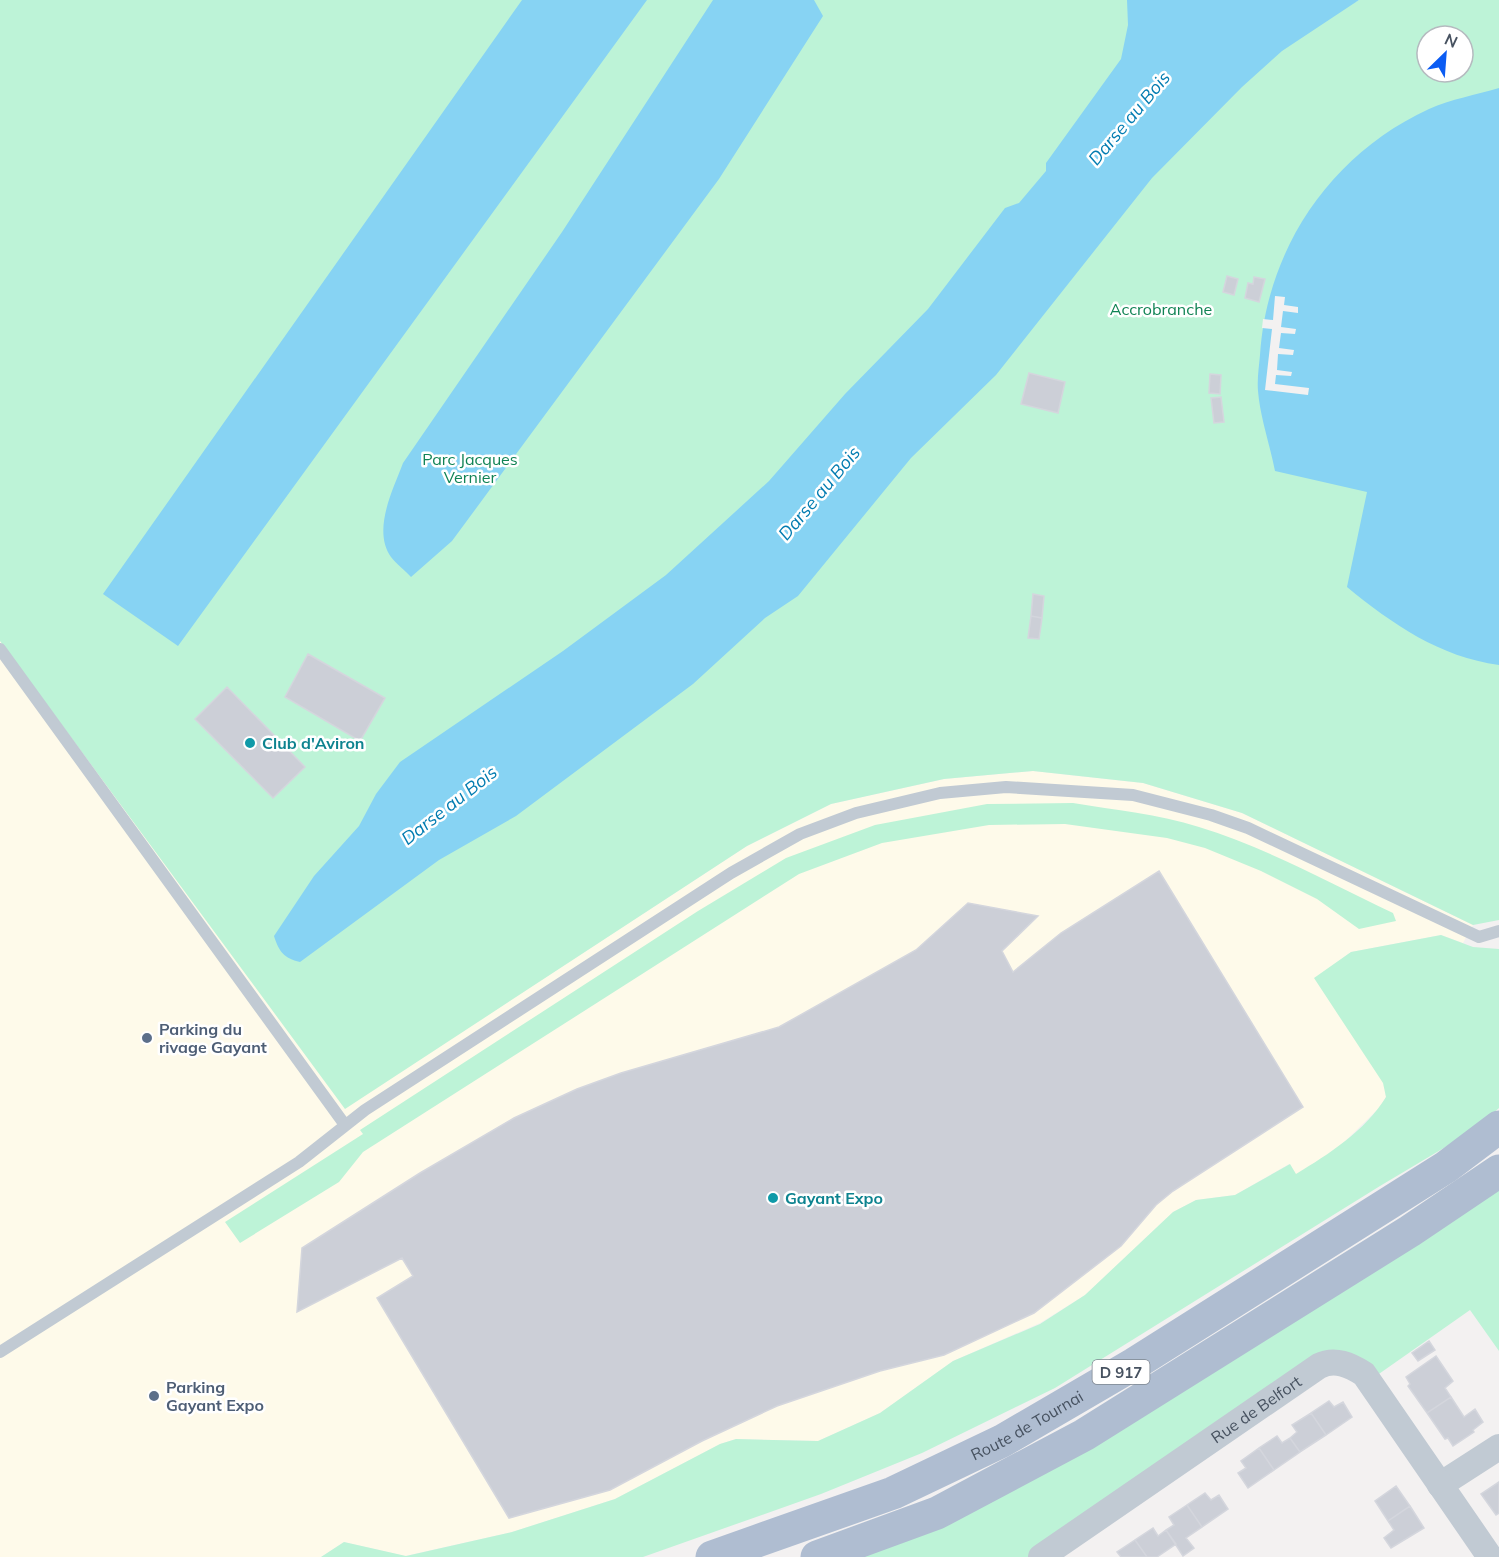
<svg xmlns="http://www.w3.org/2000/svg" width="1499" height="1557" viewBox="0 0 1499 1557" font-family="Mulish,sans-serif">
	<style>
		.commercial { fill: #fefaea }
		.green { fill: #bdf3d7; fill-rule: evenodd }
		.water { fill: #87d3f3 }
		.pier { fill: #f3f1f1 }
		.building { fill: #cccfd7; stroke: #d4d6dd; stroke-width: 1.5 }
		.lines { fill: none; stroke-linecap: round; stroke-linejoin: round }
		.lane { stroke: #c1cad3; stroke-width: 12 }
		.street { stroke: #c1cad3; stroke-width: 26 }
		.primary { stroke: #afbdd1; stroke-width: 33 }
		.culture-dot { fill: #0f9aa8; stroke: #fff; stroke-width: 2 }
		.service-dot { fill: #5c6f8a; stroke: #fff; stroke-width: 2 }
		.labels { text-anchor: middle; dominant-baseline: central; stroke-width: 5; stroke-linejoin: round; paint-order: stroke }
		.shield { fill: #fff; stroke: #7e8690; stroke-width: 1.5 }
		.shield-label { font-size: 15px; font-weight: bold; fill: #475260 }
		.park-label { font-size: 16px; fill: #108354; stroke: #fff }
		.culture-label { font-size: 16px; font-weight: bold; fill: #0d838f; stroke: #fff; text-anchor: start }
		.service-label { font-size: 16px; font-weight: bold; fill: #4e5e75; stroke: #fff; text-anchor: start }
		.street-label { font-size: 16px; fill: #475260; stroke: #fff }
		.water-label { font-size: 18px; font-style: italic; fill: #027cb1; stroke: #fff }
	</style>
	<rect width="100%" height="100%" fill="#f3f1f1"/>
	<path class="commercial" d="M0 641 345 1108 747 846 831 804 944 779 1033 771 1143 783 1242 813 1473 925 1463 943 1441 935 1351 952 1315 978 1384 1083 1386 1097 1379 1108 1337 1149 1296 1175 1289 1164 1235 1195 1196 1200 1173 1212 1085 1295 1040 1323 953 1361 880 1413 818 1441 736 1439 720 1444 615 1499 512 1532 405 1556 344 1542 321 1557H0Z"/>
	<path class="green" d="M0 0H1338L1355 2 1359 0H1499V920L1473 925 1242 813 1143 783 1033 771 944 779 831 804 747 846 345 1109 0 641ZM1427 36H1463V72H1427Z
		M1073 803C1115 810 1158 814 1199 827 1267 848 1330 883 1393 913L1396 921 1359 929 1317 899 1261 871 1205 848 1167 838 1065 824 989 825 882 843 799 874 363 1152 339 1182 240 1243 225 1222 363 1134 360 1130 698 911 786 858 875 825 987 804Z
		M1441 935 1473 947 1499 949V1108L1474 1130 1380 1186 1055 1388 922 1453 821 1494 643 1557H321L344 1542 406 1556 512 1532 615 1499 720 1444 736 1439 818 1441 880 1413 953 1361 1040 1324 1085 1295 1173 1212 1196 1200 1235 1195 1290 1164 1296 1174C1329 1154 1365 1131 1386 1097L1383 1083 1314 978 1351 952Z
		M1499 1186V1351L1470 1310 1376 1376 1318 1358 1028 1557H863Z"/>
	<path class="water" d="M522 0H647L178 646 103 594Z
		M713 0H814L823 16 719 179 452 541 411 577C405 570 396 564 391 557 372 530 393 490 403 463L562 232Z
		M1127 0H1359L1282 51 1242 87 1152 178 996 375 911 458 798 596 765 618 693 684 516 816 439 860 300 962C284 958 279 952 274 936L314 876 359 826 376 794 400 762 563 651 666 575 769 481 845 394 928 309 1005 208 1019 203 1046 171V163L1121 59 1128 25Z
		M1499 88V665C1440 657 1392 624 1347 587L1367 492 1275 471C1270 445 1260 417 1258 391 1257 379 1259 366 1260 355 1267 248 1331 154 1429 109 1451 99 1476 95 1499 88Z"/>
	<path class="pier" d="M1275 296 1285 297 1284 305 1298 307V313L1283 311 1281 327 1296 329 1295 334 1281 333 1279 348 1294 350 1293 355 1278 354 1277 370 1292 372 1291 376 1276 375 1275 384 1309 388 1308 395 1265 390 1272 329 1262 328 1263 319 1273 320Z"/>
	<path class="building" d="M1227 276 1238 279 1234 295 1223 292Z
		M1254 277 1265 279 1259 302 1245 298 1248 283 1253 284Z
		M1029 373 1065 382 1058 413 1021 404Z
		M1210 374 1221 375 1220 394 1209 393Z
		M1221 397 1224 422 1214 423 1211 398Z
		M1033 594 1044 596 1042 618 1031 616Z
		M1031 616 1042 618 1039 639 1028 638Z
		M308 654 385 698 360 741 285 697Z
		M227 687 305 767 273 798 195 719Z
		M1159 871 1303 1107 1173 1191 1156 1205 1121 1246 1034 1313 944 1355 880 1371 777 1406 702 1441 610 1490 509 1518 377 1298 413 1276 402 1258 297 1312 302 1248 420 1173 514 1118 577 1089 621 1073 779 1027 916 950 968 903 1038 916 1002 951 1013 972 1061 933Z
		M1429 1341 1435 1350 1418 1361 1412 1353Z
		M1436 1356 1453 1381 1445 1388 1451 1397 1427 1413 1408 1386 1410 1384 1406 1377Z
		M1451 1397 1464 1417 1475 1409 1483 1422 1473 1430 1474 1432 1453 1446 1448 1438 1445 1439 1427 1413Z
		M1329 1401 1334 1407 1343 1402 1352 1417 1326 1435 1311 1413Z
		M1311 1413 1326 1435 1300 1452 1290 1438 1297 1432 1292 1425Z
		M1277 1436 1282 1443 1290 1438 1300 1452 1274 1470 1259 1448Z
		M1259 1448 1274 1470 1248 1488 1238 1473 1246 1468 1241 1461Z
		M1499 1482V1513L1496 1515 1481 1494Z
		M1396 1486 1410 1506 1388 1521 1375 1501Z
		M1205 1493 1211 1500 1219 1495 1228 1509 1202 1527 1187 1505Z
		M1187 1505 1202 1527 1186 1538 1194 1548 1183 1556 1166 1530 1174 1525 1169 1517Z
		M1410 1506 1424 1528 1391 1548 1384 1538 1394 1530 1388 1521Z
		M1153 1528 1158 1536 1166 1530 1176 1544 1157 1557H1147L1135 1540Z
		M1135 1540 1147 1557H1121L1117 1552Z"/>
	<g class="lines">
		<path class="lane" d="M0 649 345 1125
			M0 1352 299 1162 365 1110 731 873 800 834 856 813 940 793 1006 787 1133 795 1211 815 1248 828 1479 937 1499 931"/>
		<g class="street">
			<path d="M1440 1485 1499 1447"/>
			<path id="s1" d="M1041 1557 1319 1366C1335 1358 1350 1365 1364 1374L1490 1557"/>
		</g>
		<g class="primary">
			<path id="s2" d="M712 1557 893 1493 1002 1441 1134 1364 1446 1167 1499 1127"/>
			<path d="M817 1557 937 1513 1084 1435 1410 1231 1499 1171"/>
		</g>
	</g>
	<g class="culture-dot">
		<circle cx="250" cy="743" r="6"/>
		<circle cx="773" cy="1198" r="6"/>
	</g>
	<g class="service-dot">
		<circle cx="147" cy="1038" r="6"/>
		<circle cx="154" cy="1396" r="6"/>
	</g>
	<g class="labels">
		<rect class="shield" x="1092.5" y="1360" width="57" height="24" rx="4.5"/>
		<g class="shield-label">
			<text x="1121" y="1372">D 917</text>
		</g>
		<g class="park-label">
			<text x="1161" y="309">Accrobranche</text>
			<text x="470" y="459">Parc Jacques<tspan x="470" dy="18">Vernier</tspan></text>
		</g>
		<g class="culture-label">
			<text x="262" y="743">Club d'Aviron</text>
			<text x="785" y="1198">Gayant Expo</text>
		</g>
		<g class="service-label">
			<text x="159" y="1029">Parking du<tspan x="159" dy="18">rivage Gayant</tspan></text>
			<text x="166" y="1387">Parking<tspan x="166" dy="18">Gayant Expo</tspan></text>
		</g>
		<g class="street-label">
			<text stroke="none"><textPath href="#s1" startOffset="261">Rue de Belfort</textPath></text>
			<text stroke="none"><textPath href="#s2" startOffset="342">Route de Tournai</textPath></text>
		</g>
		<g class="water-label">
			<text transform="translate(1129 118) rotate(-50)">Darse au Bois</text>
			<text transform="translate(819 493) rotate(-50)">Darse au Bois</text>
			<text transform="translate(449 805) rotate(-38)">Darse au Bois</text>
		</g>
	</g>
	<g transform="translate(1445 54) rotate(25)"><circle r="28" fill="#ffffff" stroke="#b5babf" stroke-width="1.5"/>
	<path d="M0-4.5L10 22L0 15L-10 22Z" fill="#0b5cf3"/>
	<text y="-9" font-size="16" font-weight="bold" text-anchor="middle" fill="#475260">N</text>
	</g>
</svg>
